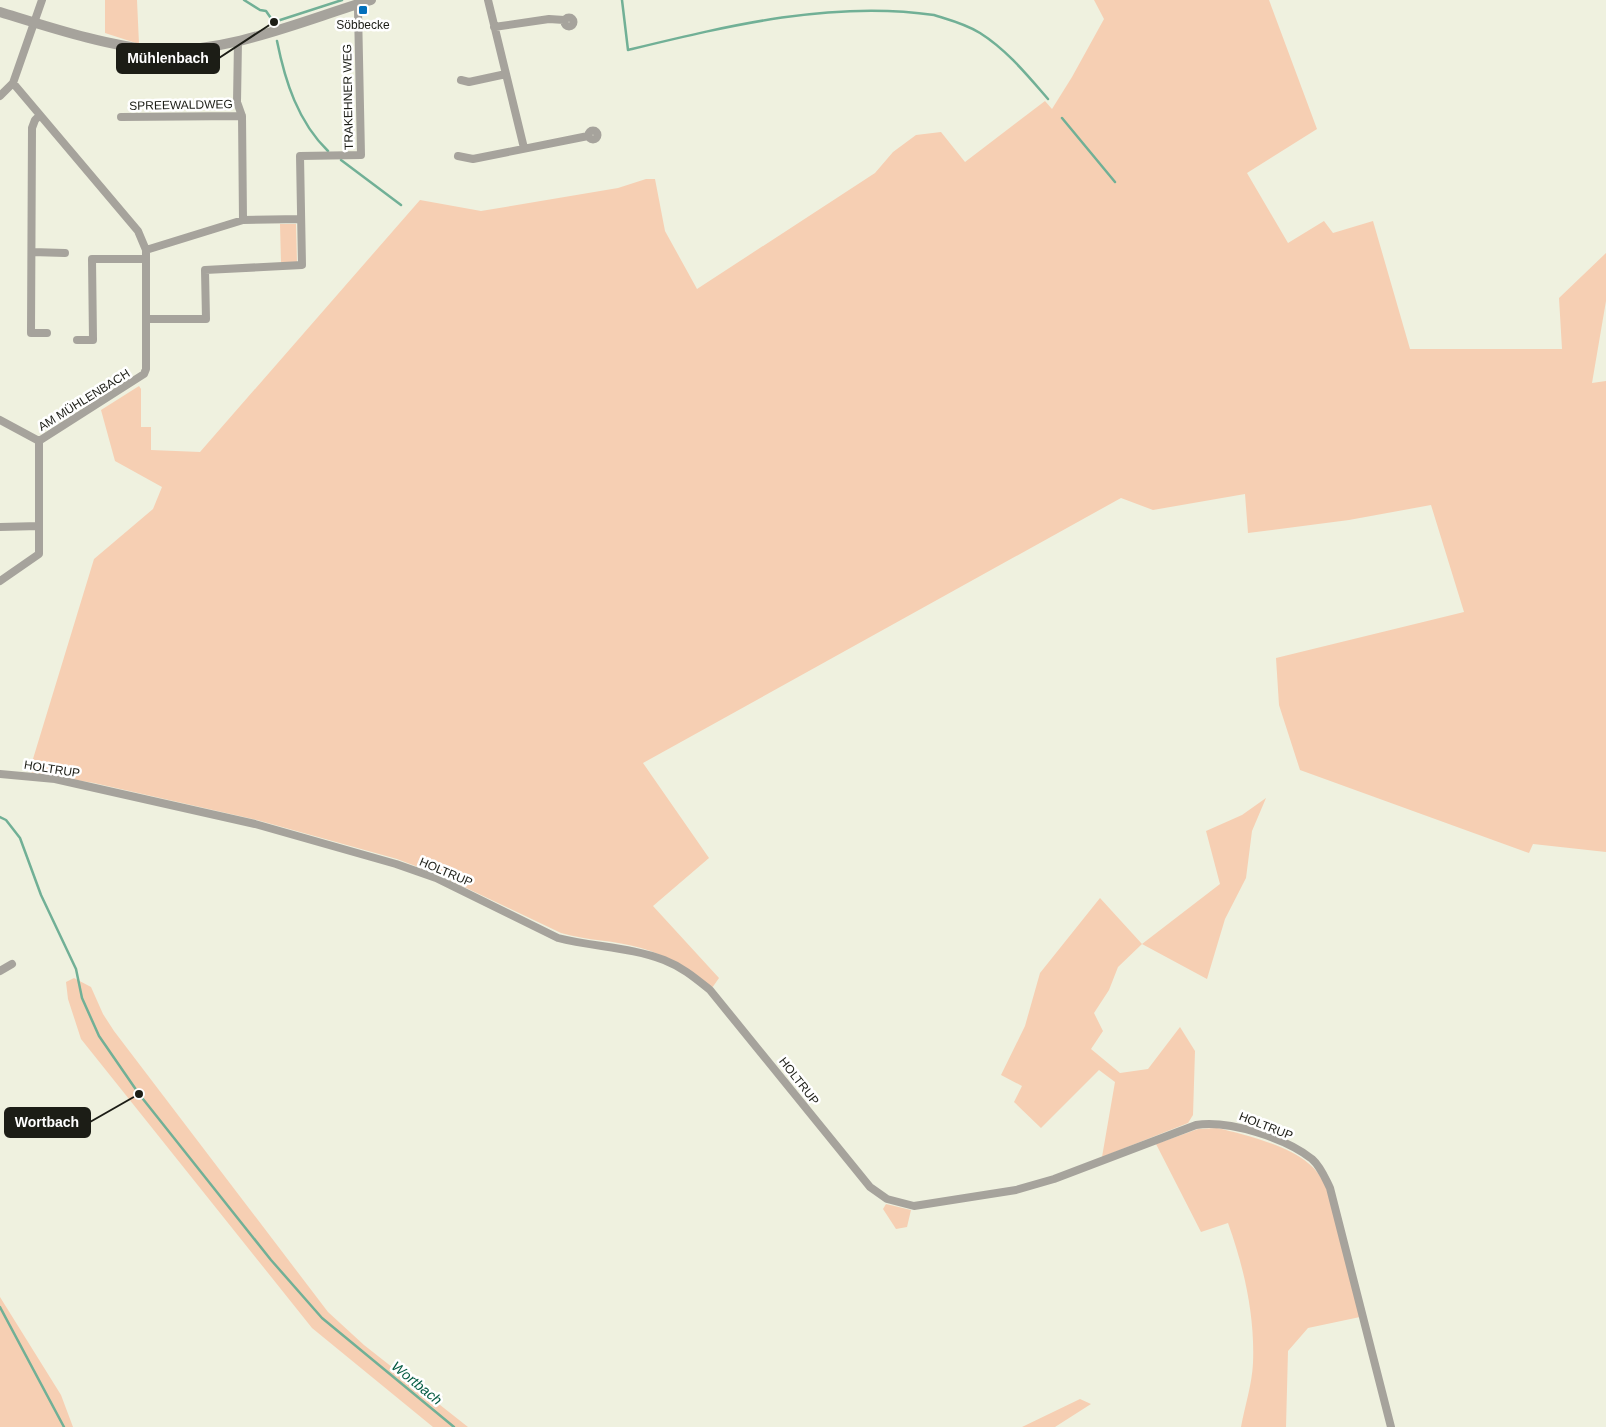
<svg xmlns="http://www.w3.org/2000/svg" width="1606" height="1427" viewBox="0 0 1606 1427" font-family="Helvetica,sans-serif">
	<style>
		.green { fill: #f6cfb3 }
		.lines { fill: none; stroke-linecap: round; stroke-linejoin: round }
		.stream { stroke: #71b096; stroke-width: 2.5 }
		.minor { stroke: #a6a39c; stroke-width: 8 }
		.tertiary { stroke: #a6a39c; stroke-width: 10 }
		.poi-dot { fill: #0370bb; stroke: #fff; stroke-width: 2 }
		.labels { text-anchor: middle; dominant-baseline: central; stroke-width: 5; stroke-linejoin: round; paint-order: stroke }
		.poi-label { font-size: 12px; fill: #1c1d16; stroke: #fff }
		.street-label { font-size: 12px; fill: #1c1d16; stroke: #fff }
		.water-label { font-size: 14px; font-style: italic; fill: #035a41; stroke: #fff }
		.leader { fill: none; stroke: #1c1d16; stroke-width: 2 }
		.callout-dot { fill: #1c1d16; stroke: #fff; stroke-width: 2 }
		.callout { fill: #1c1d16; stroke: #1c1d16; stroke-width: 2 }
		.callout-label { font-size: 14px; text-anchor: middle; font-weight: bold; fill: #fff }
	</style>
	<rect width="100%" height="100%" fill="#eff1df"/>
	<path class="green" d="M105 0H137L139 44 105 33Z
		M1094 0H1269L1317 129 1247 173 1288 243 1324 221 1333 233 1373 221 1410 349H1562L1559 298 1606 253V301L1592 383 1606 381V852L1533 844 1529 853 1300 770 1279 705 1276 658 1464 612 1431 505 1349 520 1248 533 1245 494 1153 510 1121 498 643 763 709 858 653 906 719 978 712 988C691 971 667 955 641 948 615 940 587 941 561 933L439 875 397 859 257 820 94 783 29 772 94 559 153 509 162 487 115 461 101 410 139 386 141 389V427H151V450L200 452 420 200 481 211 618 188 646 179H655L665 231 697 289 875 173 893 152 916 135 941 132 965 162 1045 101 1052 109 1072 77 1104 19Z
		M280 224H296L297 262H281Z
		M1266 798 1252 831 1246 878 1225 919 1207 979 1142 944 1118 967 1109 990 1094 1013 1103 1031 1091 1049 1120 1073 1148 1069 1180 1027 1195 1051 1193 1115 1188 1123 1102 1157 1115 1082 1099 1070 1041 1128 1014 1102 1022 1086 1001 1075 1025 1026 1040 973 1100 898 1142 944 1220 884 1206 831 1242 815Z
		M74 978 91 987 103 1014 114 1031 328 1312 364 1345 468 1427H433L312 1328 81 1039 68 999 66 982Z
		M1217 1128C1243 1134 1287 1145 1308 1163 1317 1170 1322 1179 1327 1188L1360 1317 1308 1328 1288 1351 1286 1427H1241C1245 1406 1252 1384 1253 1363 1255 1316 1244 1267 1228 1223L1201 1232 1156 1144 1198 1129Z
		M886 1204 911 1210 907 1227 896 1229 883 1209Z
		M0 1297 61 1395 73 1427H0Z
		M1080 1399 1091 1404 1055 1427H1022Z"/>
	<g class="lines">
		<path class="stream" d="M244 0 260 10 266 11 275 24
			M622 0 628 50C727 26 832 0 934 15 950 20 966 24 980 33 1007 50 1028 76 1048 99
			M274 22 342 0
			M277 41C285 81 298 122 328 151
			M1062 118 1115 182
			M341 160 401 205
			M0 817 6 820 20 838 41 895 76 969 82 998 99 1036 139 1094 271 1260 322 1318 454 1427
			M0 1307 64 1427"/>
		<path class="minor" d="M488 0 524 148
			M564.5 22a4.5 4.5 0 1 1 9 0a4.5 4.5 0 1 1-9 0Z
			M494 27 549 19 564 20
			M461 80 469 82 506 74
			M13 83 138 231 146 250V369L144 374 39 441
			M0 96 13 83 42 0
			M40 115 35 120 32 128 31 333H47
			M121 117 242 116
			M588.5 135a4.5 4.5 0 1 1 9 0a4.5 4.5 0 1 1-9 0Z
			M458 156 473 159 588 136
			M243 220 301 219
			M146 250 243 220 242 116 237 102 238 41
			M32 252 65 253
			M146 319H206L205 270 302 265 300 156 361 155 358 10 356 4
			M77 340H93L92 259H146
			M0 420 39 441
			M0 527 39 526
			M0 581 39 554V441
			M0 774 55 779 255 824 396 864 436 878 558 938C593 947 631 947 664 960 682 967 695 978 710 990L870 1187 887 1199 914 1206 1016 1190 1054 1179 1196 1125C1229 1120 1286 1138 1312 1159 1321 1167 1325 1178 1330 1188L1391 1427
			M0 971 12 964"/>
		<path class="tertiary" d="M0 12C46 26 109 47 156 50 231 53 301 21 371 0"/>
	</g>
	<rect class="poi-dot" x="358" y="5" width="10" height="10" rx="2.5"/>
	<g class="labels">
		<g class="poi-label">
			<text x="363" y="25">Söbbecke</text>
		</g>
		<g class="street-label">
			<text transform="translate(348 97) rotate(-91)">TRAKEHNER WEG</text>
			<text transform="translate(181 105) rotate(-1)">SPREEWALDWEG</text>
			<text transform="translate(84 400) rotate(-32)">AM MÜHLENBACH</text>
			<text transform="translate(52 769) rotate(9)">HOLTRUP</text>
			<text transform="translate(446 872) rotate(23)">HOLTRUP</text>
			<text transform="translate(799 1081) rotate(52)">HOLTRUP</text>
			<text transform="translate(1266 1126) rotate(21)">HOLTRUP</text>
		</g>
		<g class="water-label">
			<text transform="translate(417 1383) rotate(39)">Wortbach</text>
		</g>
	</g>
	<path class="leader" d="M274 22L219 58M139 1094L90 1122"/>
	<g class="callout-dot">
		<circle cx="274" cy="22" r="5"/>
		<circle cx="139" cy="1094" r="5"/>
	</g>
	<g class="callout">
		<rect x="117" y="44" width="102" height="29" rx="5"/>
		<rect x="5" y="1108" width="85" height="29" rx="5"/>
	</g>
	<g class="callout-label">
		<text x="168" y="63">Mühlenbach</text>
		<text x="47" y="1127">Wortbach</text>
	</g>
</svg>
